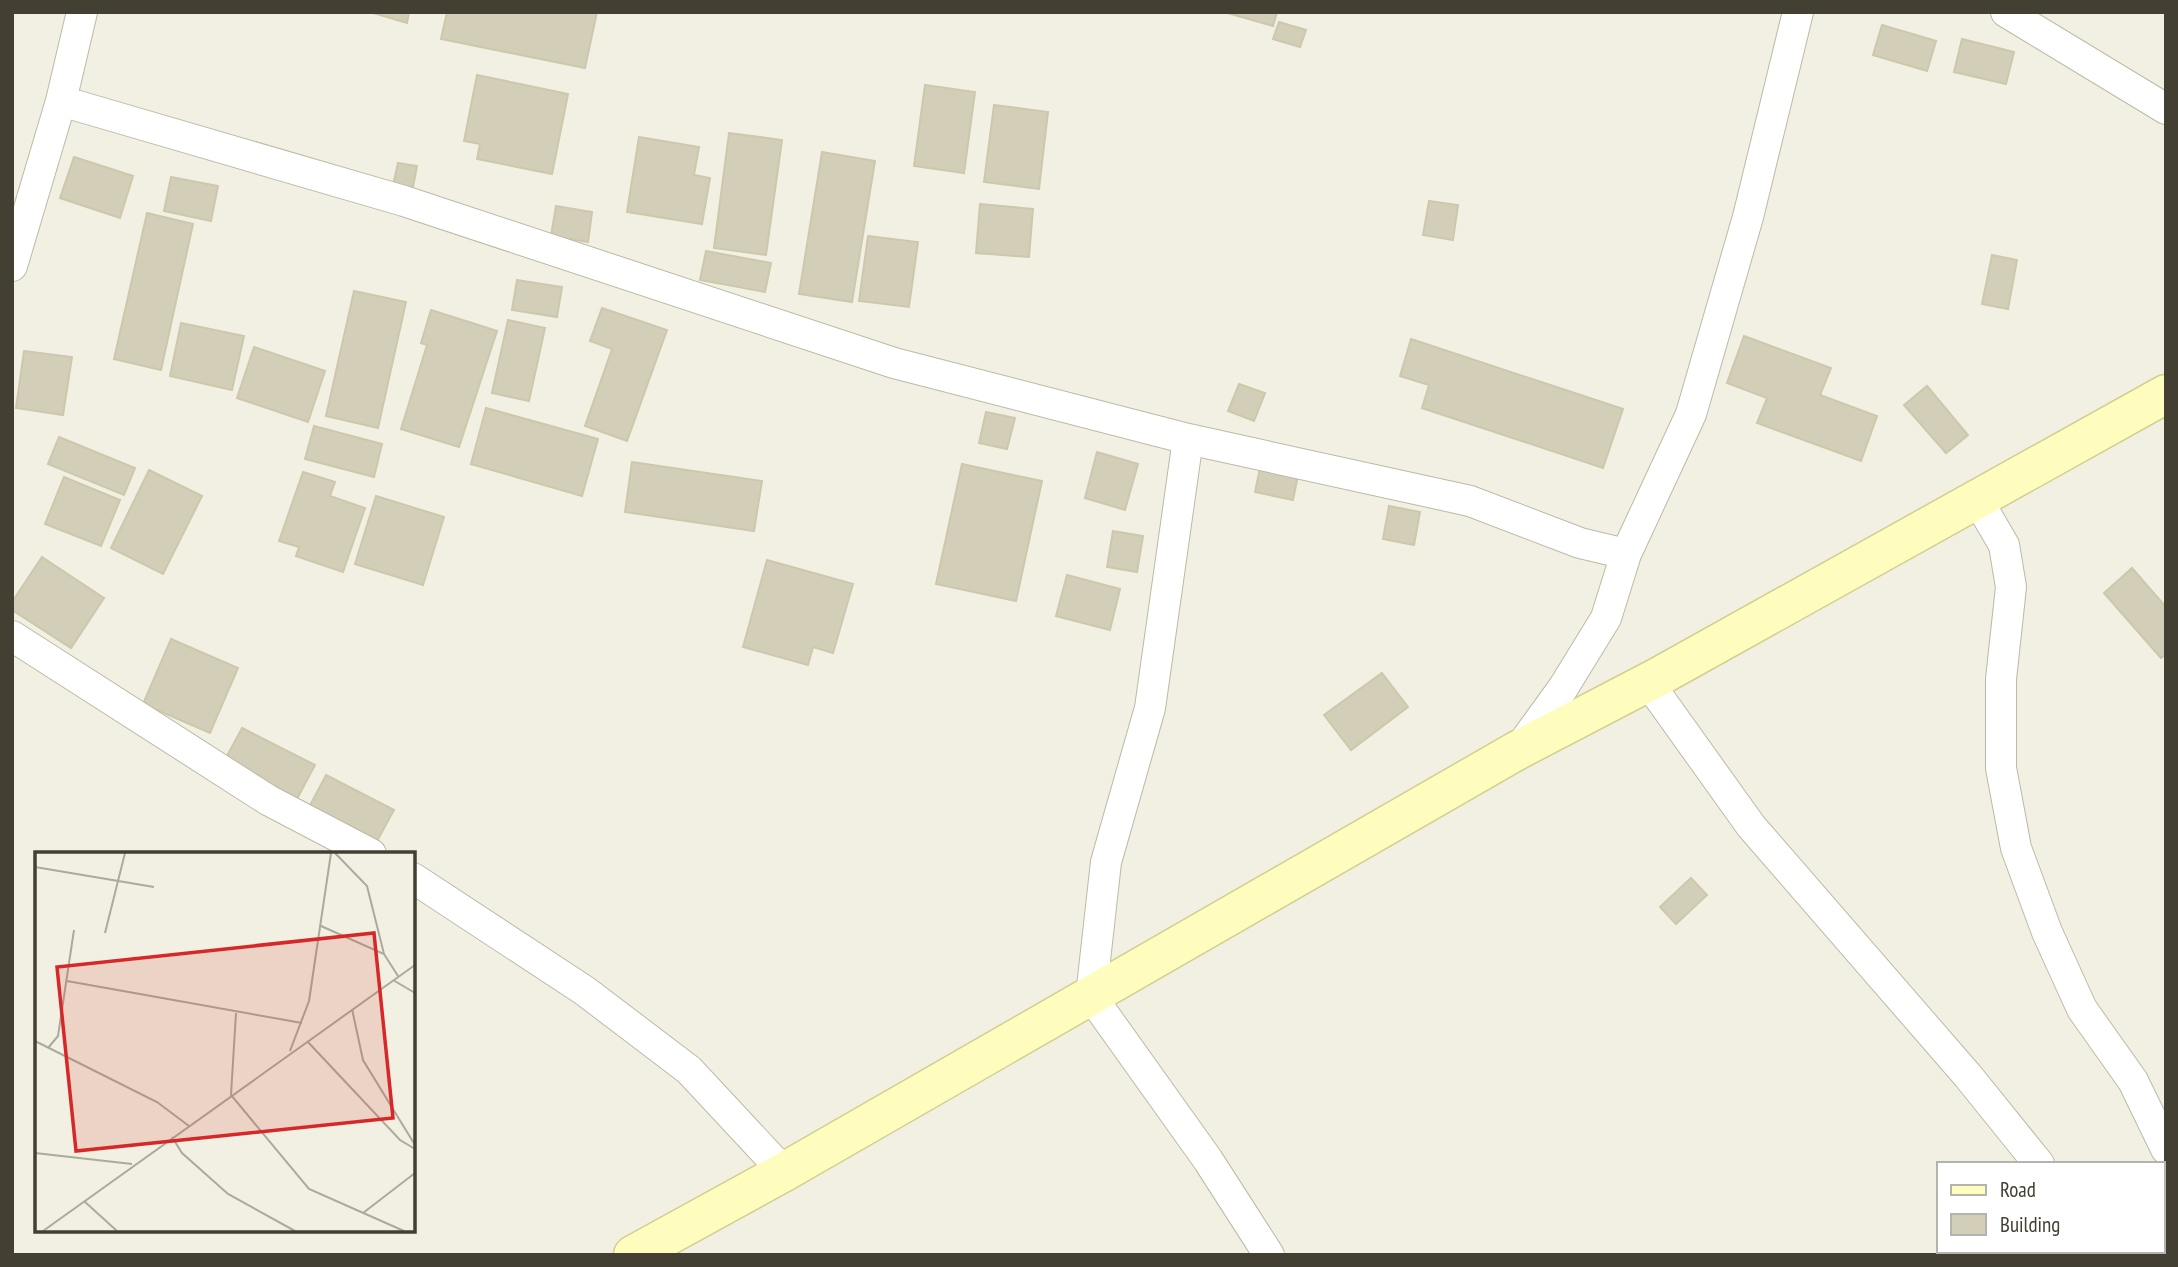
<svg xmlns="http://www.w3.org/2000/svg" width="2178" height="1267" viewBox="0 0 2178 1267" font-family="'PT Sans Narrow',sans-serif">
	<style>
		.building { fill: #d3ceb7; stroke: #cdc8ab; stroke-width: 2 }
		.lines { fill: none; stroke-linecap: round; stroke-linejoin: round }
		.street-casing { stroke: #bcbaa5; stroke-width: 32 }
		.secondary-casing { stroke: #d2cf91; stroke-width: 41 }
		.street { stroke: #fff; stroke-width: 30 }
		.secondary { stroke: #fffdbe; stroke-width: 38 }
		.inset-road { fill: none; stroke: #abaa9c; stroke-width: 2 }
		.view { fill: #d62828; fill-opacity: 0.15; stroke: #d62828; stroke-width: 3.5 }
		.inset-edge { fill: none; stroke: #434033; stroke-width: 3.5 }
	</style>
	<rect width="100%" height="100%" fill="#f1f0e2"/>
	<path class="building" d="M370 12H409L407 23Z
		M447 12H597L585 68 441 39Z
		M1224 12H1277L1273 26Z
		M1279 22 1306 30 1300 47 1273 39Z
		M1882 25 1936 41 1927 71 1873 55Z
		M1962 39 2014 52 2006 84 1954 72Z
		M477 75 568 94 552 174 477 159 480 144 464 141Z
		M925 85 975 92 964 173 914 166Z
		M994 105 1048 112 1039 189 984 182Z
		M729 133 782 140 766 255 714 248Z
		M639 137 699 147 694 175 710 178 702 224 627 212Z
		M822 152 875 161 852 302 799 294Z
		M74 157 133 176 120 218 60 198Z
		M398 163 417 166 411 197 391 194Z
		M171 177 218 186 211 221 164 211Z
		M1429 201 1458 205 1453 240 1423 235Z
		M980 204 1033 209 1029 257 976 253Z
		M556 206 592 212 588 242 551 236Z
		M147 213 193 224 161 370 114 359Z
		M868 236 918 242 909 307 859 301Z
		M706 251 771 263 765 292 700 280Z
		M1992 255 2017 260 2008 309 1982 304Z
		M517 280 562 287 557 317 512 310Z
		M354 291 406 302 378 428 326 416Z
		M602 308 667 330 627 441 585 426 612 349 590 341Z
		M431 310 497 331 459 447 401 429 427 345 421 343Z
		M508 320 545 328 529 401 492 393Z
		M181 323 244 336 232 390 170 376Z
		M1744 336 1831 368 1820 395 1877 416 1861 461 1757 423 1767 398 1727 383Z
		M1411 339 1623 409 1603 468 1422 408 1429 385 1400 376Z
		M254 347 325 371 308 422 237 398Z
		M24 351 72 357 63 415 16 408Z
		M1239 384 1265 393 1254 421 1228 411Z
		M1927 386 1968 435 1946 453 1904 405Z
		M486 408 598 439 582 496 471 464Z
		M986 412 1015 418 1007 449 979 443Z
		M314 426 382 444 374 477 305 459Z
		M59 437 135 468 124 495 48 464Z
		M1097 452 1138 464 1125 510 1085 498Z
		M632 462 762 481 754 531 625 512Z
		M962 464 1042 481 1016 601 936 584Z
		M1260 468 1298 475 1293 500 1255 492Z
		M149 470 202 496 163 574 111 548Z
		M303 472 335 482 330 496 365 508 343 572 296 556 299 547 279 541Z
		M64 477 120 500 101 546 45 524Z
		M376 496 444 517 423 585 355 564Z
		M1389 506 1420 512 1414 545 1383 539Z
		M1113 531 1143 536 1137 572 1107 567Z
		M42 557 104 598 71 648 12 610V602Z
		M767 560 853 584 833 653 813 647 808 665 743 647Z
		M2132 568 2166 607V654L2161 658 2104 593Z
		M1067 575 1120 589 1110 630 1056 616Z
		M171 639 238 668 210 733 143 704Z
		M1382 673 1408 707 1351 750 1324 715Z
		M242 728 315 765 296 801 223 763Z
		M326 775 394 810 376 843 309 807Z
		M1691 878 1707 895 1676 924 1660 907Z"/>
	<g class="lines">
		<defs>
			<path id="street" d="M2006 12 2166 109
				M61 101 404 201 894 363 1188 439 1470 501 1580 543 1626 554
				M12 266 61 101 82 12
				M1188 439 1150 708 1106 862 1091 996 1208 1160 1269 1255
				M1977 499 2004 545 2011 587 2001 679V768L2016 848 2047 932 2082 1009 2133 1081 2166 1149
				M12 636 268 800 371 854
				M1648 682 1751 826 1968 1076 2039 1164
				M1521 746 1563 688 1606 618 1626 554 1691 414 1748 217 1798 12
				M413 878 585 991 689 1070 784 1172
				M2104 1251 2106 1255"/>
			<path id="secondary" d="M633 1255 784 1172 1518 750 1658 677 2166 394"/>
		</defs>
		<use href="#street" class="street-casing"/>
		<use href="#secondary" class="secondary-casing"/>
		<use href="#street" class="street"/>
		<use href="#secondary" class="secondary"/>
	</g>
	<g transform="translate(35 852)">
		<rect width="380" height="380" fill="#f1f0e2"/>
		<path class="inset-road" d="M300 1 332 34 349 102M0 15 119 35M286 74 349 102 363 124M70 81 90 1M358 128 380 141M32 129 267 171M317 157 328 208 380 293M201 161 196 243 274 337 369 379M0 189 122 250 154 274M272 189 365 288 380 297M13 196 23 184 39 78M255 199 274 149 296 1M137 285 147 301 193 342 260 379M0 301 97 312M49 349 82 379M328 361 380 321M8 379 380 113"/>
		<path class="view" d="M339 81 358 266 41 299 22 115Z"/>
		<rect width="380" height="380" class="inset-edge"/>
	</g>
	<rect width="2178" height="1267" fill="none" stroke="#434033" stroke-width="28"/>
	<rect x="1937" y="1162" width="228" height="91" fill="#ffffff" stroke="#b4b3ad" stroke-width="2"/>
	<rect x="1951" y="1185" width="35" height="10" fill="#fffdbe" stroke="#b4b3ad" stroke-width="2"/>
	<text x="2000" y="1197" font-size="21" fill="#434033">Road</text>
	<rect x="1951" y="1214" width="35" height="21" fill="#d3ceb7" stroke="#b4b3ad" stroke-width="2"/>
	<text x="2000" y="1232" font-size="21" fill="#434033">Building</text>
</svg>
